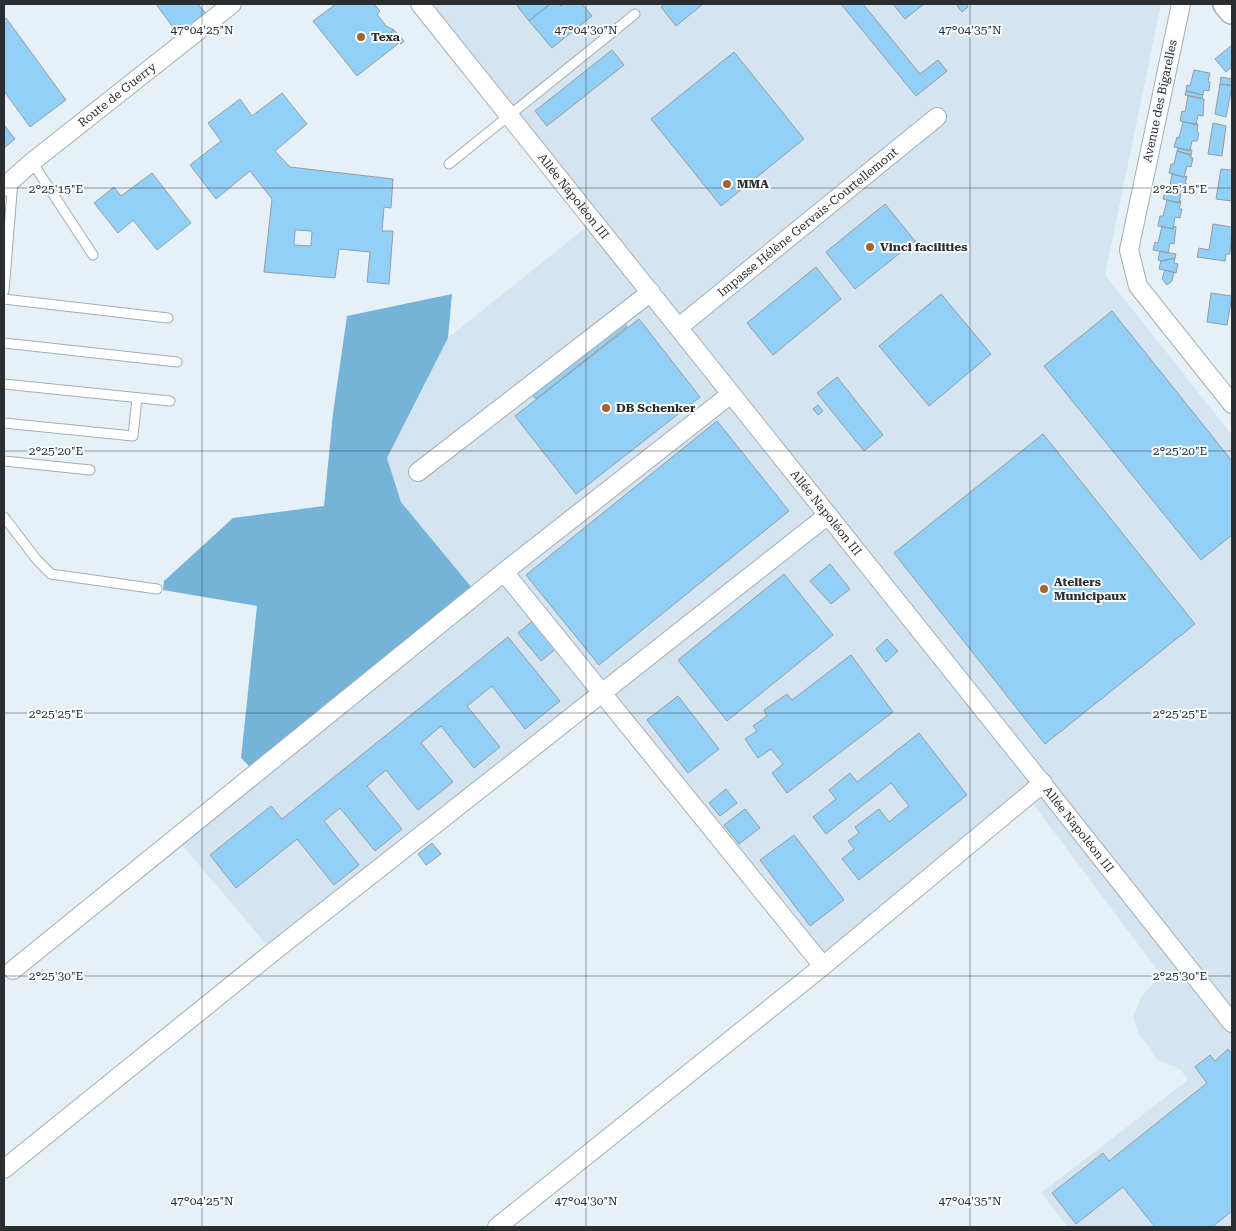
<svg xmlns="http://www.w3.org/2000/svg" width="1236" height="1231" viewBox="0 0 1236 1231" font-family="'Roboto Serif',serif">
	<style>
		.built { fill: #d4e4f0 }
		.forest { fill: #75b3d8 }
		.building { fill: #92d0f7; stroke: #949ea4; fill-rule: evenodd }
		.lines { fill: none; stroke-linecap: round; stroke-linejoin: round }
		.service-casing { stroke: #a4aeb4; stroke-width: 11 }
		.minor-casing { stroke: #a4aeb4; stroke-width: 20 }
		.secondary-casing { stroke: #a4aeb4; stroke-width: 28 }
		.service { stroke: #fff; stroke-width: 9 }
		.minor { stroke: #fff; stroke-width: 18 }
		.secondary { stroke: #fff; stroke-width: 25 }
		.ticks { fill: none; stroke: #2a2e31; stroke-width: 1; stroke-opacity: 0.45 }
		.poi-dot { fill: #a4632f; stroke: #f8fcff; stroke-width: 2 }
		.labels { text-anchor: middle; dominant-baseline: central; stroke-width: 4; stroke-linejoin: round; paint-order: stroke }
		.poi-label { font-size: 12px; font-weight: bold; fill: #2a2e31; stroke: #f8fcff; text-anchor: start }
		.street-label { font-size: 12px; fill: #2a2e31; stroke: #f8fcff }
		.ticks-label { font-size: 12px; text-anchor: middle; fill: #2a2e31; stroke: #f8fcff; stroke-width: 4; stroke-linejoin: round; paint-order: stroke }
	</style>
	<rect width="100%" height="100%" fill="#e5f0f7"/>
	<path class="built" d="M420 4H1161L1105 275 1232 435V1227H1068L1041 1193 1188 1080 1180 1069 1156 1059 1150 1048 1139 1035 1133 1016 1142 996 1161 975 1028 797 823 966 601 692 273 952 176 838 477 594 401 502 387 458 448 338 594 221Z"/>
	<path class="forest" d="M452 294 448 338 387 458 401 502 477 594 256 773 241 758 257 606 163 590 164 581 233 518 324 506 333 413 347 316Z"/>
	<path class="building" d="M156 4H198L207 15 180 37Z
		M336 4H374L380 11 377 14 386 26 394 30 391 32 399 43 357 76 313 21Z
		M516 4H550L529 21Z
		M550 4H559L561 6 563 4H582L592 16 552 48 529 21Z
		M664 4H703L676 26 661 7Z
		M841 4H863L920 74 938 60 947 71 916 96Z
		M893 4H924L905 19Z
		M956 4H966L968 7 962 12Z
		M6 18 66 100 30 127 4 91V20Z
		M394 30 404 41 401 44 391 32Z
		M1232 45V63L1230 64 1232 67 1226 72 1215 59Z
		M612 50 624 65 547 126 535 111Z
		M734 52 804 139 721 206 651 119Z
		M1194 70 1210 73 1208 81 1210 82 1209 91 1204 90 1203 95 1186 91 1187 85 1190 86Z
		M1221 77 1232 79V85L1220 84Z
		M1220 84 1232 86 1226 117 1215 114Z
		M1186 91 1203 95 1202 98 1185 95Z
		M282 93 307 124 275 151 290 167 393 179 391 208 384 207 382 231H393L389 284 367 282 370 252 339 249 335 278 264 272 272 199 250 171 216 199 190 165 221 141 208 123 240 99 252 116ZM295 230 312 231 311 246 294 245Z
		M1188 96 1204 99 1203 116 1198 115 1196 125 1180 121 1182 111 1185 112Z
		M1183 122 1198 124 1197 132 1199 133 1197 141H1192L1190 151 1174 147 1177 137 1179 138Z
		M1213 123 1226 126 1222 156 1208 154Z
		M4 125 15 139 4 148Z
		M1178 148 1192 150 1191 155 1177 151Z
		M1177 151 1191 155V158H1193L1191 167 1187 166 1184 177 1169 173 1171 164H1174Z
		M1221 169 1232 170V201L1216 199Z
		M152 173 191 223 157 250 133 220 118 233 94 203 114 187 121 196Z
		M1172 174 1184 177 1187 176 1185 183 1187 184 1185 193 1181 192 1180 194 1165 191 1169 190Z
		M1165 191 1181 194 1179 203 1163 199Z
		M1167 200 1179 203V201H1181L1179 209H1182L1180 218 1175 217 1173 229 1158 226 1160 216H1163Z
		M885 204 915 241 855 289 826 252Z
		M1213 224 1232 227 1230 254H1226L1225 261 1197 257 1199 248 1209 250Z
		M1162 226 1173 229V226L1176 227 1174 244 1170 243 1168 253 1153 250 1155 242 1158 243Z
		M1160 251 1176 254 1175 258 1161 261 1158 260Z
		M1175 258 1174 263 1178 264 1176 273 1159 269 1161 261Z
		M816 267 841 299 773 355 747 323Z
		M1165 270 1174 272 1172 281 1167 285 1162 279Z
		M1211 293 1232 296 1227 325 1207 322Z
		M941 294 991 354 929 406 879 346Z
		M1112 311 1232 461V535L1201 560 1044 366Z
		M620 317 627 327 536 399 528 390Z
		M639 319 700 397 576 494 515 416Z
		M837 377 883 435 864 451 817 393Z
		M818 405 823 411 818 415 813 409Z
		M717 421 789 511 599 665 526 575Z
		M1043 434 1195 624 1045 744 894 553Z
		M830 564 850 589 831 604 810 581Z
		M784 574 833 635 727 721 678 660Z
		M535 619 558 647 541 661 518 633Z
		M508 637 560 701 525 729 492 686 467 706 500 747 474 768 441 726 421 743 453 782 418 810 386 770 367 786 402 829 375 851 340 808 324 821 359 865 334 885 297 839 236 888 210 855 271 806 282 819Z
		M887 639 898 651 886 662 876 649Z
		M851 655 893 712 787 793 772 773 783 764 771 749 758 758 745 739 757 731 753 726 767 716 764 710 787 694 792 700Z
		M678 696 719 749 688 773 647 720Z
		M919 733 967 795 859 880 842 859 854 849 848 841 859 833 855 827 879 809 889 822 909 806 891 783 826 834 813 817 836 799 829 790 850 773 857 782Z
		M726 789 737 803 720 816 709 803Z
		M745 809 760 828 739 844 724 825Z
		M794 835 844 900 810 926 760 860Z
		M432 843 441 854 426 865 418 854Z
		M1228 1049 1232 1054V1211L1212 1227H1155L1123 1187 1076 1224 1052 1193 1103 1153 1109 1161 1207 1083 1195 1067 1210 1055 1215 1061Z"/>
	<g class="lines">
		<defs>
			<path id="service" d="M32 162 93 255
				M449 164 635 14
				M4 291 13 180
				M4 299 168 318
				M4 343 177 362
				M4 384 170 401
				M4 423 133 436 137 398
				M4 461 90 470
				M4 517 37 560 51 574 157 589"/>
			<g id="minor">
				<path id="s1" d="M420 4 1045 787 1232 1023"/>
				<path d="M1181 4 1129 250 1138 286 1232 404"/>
				<path id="s2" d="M4 187 32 162 232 4"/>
				<path id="s3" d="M679 327 937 117"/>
				<path d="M418 472 651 292"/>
				<path d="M504 572 823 966"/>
				<path d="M13 970 504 572 731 394"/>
				<path d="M4 1169 273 952 828 515"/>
				<path d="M497 1227 823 966 1043 783"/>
			</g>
			<path id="secondary" d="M1226 4 1232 11"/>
		</defs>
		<use href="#service" class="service-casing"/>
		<use href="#minor" class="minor-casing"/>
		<use href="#secondary" class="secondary-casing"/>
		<use href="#service" class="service"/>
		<use href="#minor" class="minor"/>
		<use href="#secondary" class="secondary"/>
	</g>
	<path class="ticks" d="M202 4V1227M586 4V1227M970 4V1227M4 188H1232M4 451H1232M4 713H1232M4 976H1232"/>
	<g class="poi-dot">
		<circle cx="361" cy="37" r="5"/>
		<circle cx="727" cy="184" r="5"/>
		<circle cx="870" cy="247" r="5"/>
		<circle cx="606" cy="408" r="5"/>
		<circle cx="1044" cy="589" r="5"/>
	</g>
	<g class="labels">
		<g class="poi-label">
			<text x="371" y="37">Texa</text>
			<text x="737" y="184">MMA</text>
			<text x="880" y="247">Vinci facilities</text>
			<text x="616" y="408">DB Schenker</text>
			<text x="1054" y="582">Ateliers<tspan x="1054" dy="14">Municipaux</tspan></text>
		</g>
		<g class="street-label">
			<text stroke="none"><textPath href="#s2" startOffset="146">Route de Guerry</textPath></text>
			<text transform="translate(1160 101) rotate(-78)">Avenue des Bigarelles</text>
			<text stroke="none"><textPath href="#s1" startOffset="246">Allée Napoléon III</textPath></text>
			<text stroke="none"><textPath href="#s3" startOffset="166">Impasse Hélène Gervais-Courtellemont</textPath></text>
			<text stroke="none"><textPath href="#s1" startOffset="651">Allée Napoléon III</textPath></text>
			<text stroke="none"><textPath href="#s1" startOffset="1056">Allée Napoléon III</textPath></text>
		</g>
	</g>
	<g class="ticks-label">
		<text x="202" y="34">47°04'25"N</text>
		<text x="586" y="34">47°04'30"N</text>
		<text x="970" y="34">47°04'35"N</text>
		<text x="1180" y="193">2°25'15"E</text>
		<text x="56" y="193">2°25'15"E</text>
		<text x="1180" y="455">2°25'20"E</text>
		<text x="56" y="455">2°25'20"E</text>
		<text x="1180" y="718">2°25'25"E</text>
		<text x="56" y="718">2°25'25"E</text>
		<text x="1180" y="980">2°25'30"E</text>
		<text x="56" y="980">2°25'30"E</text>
		<text x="202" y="1205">47°04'25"N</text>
		<text x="586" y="1205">47°04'30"N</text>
		<text x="970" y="1205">47°04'35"N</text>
	</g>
	<rect width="1236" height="1231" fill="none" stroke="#2a2e31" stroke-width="10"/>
</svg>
